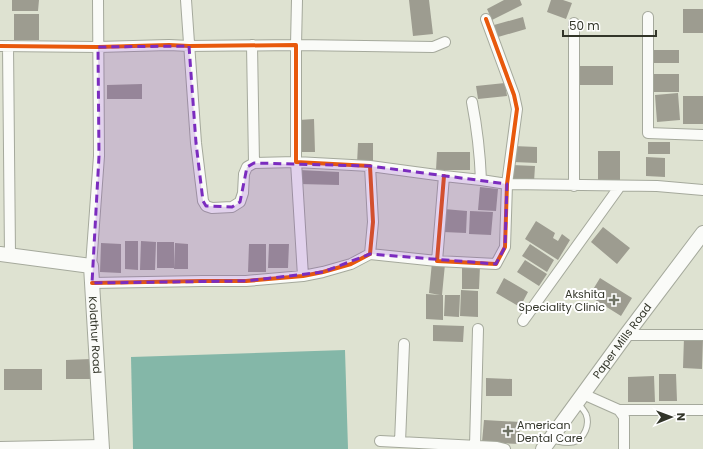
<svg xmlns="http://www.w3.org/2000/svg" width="703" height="449" viewBox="0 0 703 449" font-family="Poppins,sans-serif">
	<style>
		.water { fill: #84b7a8 }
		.building { fill: #9d9c90 }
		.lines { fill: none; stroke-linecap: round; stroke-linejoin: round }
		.service-casing { stroke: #a5a99c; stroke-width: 7 }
		.minor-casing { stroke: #a5a99c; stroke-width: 12 }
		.secondary-casing { stroke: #a5a99c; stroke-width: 16 }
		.service { stroke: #fafbf8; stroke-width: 5 }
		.minor { stroke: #fafbf8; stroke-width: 10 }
		.secondary { stroke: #fafbf8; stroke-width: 14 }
		.cycleway-casing { stroke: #fff; stroke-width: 6 }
		.cycleway { stroke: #e8590c; stroke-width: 4 }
		.marked { fill: #7b2cbf; fill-opacity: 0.2; stroke: #7b2cbf; stroke-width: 3; stroke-dasharray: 8 5; stroke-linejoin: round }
		.poi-dot { fill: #6e7264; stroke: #fff; stroke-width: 1.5 }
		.labels { text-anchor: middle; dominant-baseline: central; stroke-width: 4; stroke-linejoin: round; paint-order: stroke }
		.poi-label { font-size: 11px; fill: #323529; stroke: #fff; text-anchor: end }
		.street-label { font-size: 11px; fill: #323529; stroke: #fff }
	</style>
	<rect width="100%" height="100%" fill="#dee2d1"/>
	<path class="water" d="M345 350 348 449H133L131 357Z"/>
	<path class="building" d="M12 0H39L38 11H12Z
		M409 0H429L433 34 413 36Z
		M504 0H520L522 5 492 20 487 9Z
		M551 0H563L572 3 566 19 547 12Z
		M683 9H703V33H683Z
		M14 14H39V40H14Z
		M523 17 526 29 498 37 494 25Z
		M652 50H679V63H652Z
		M577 66H613V85H577Z
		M654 74H679V92H654Z
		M505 83 507 96 478 99 476 86Z
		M142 84V99H107V85Z
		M678 93 680 120 657 122 655 95Z
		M683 96H703V124H683Z
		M314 119 315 152H300L299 120Z
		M648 142H670V154H648Z
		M358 143H373V164H357Z
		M513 146 537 147V163L513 162Z
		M598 151H620V181H598Z
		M437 152H470V170H436Z
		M646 157 665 158V177L646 176Z
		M512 165 535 166 534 182 511 180Z
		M300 170 339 172V185L299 184Z
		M480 187 498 189 496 211 478 210Z
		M444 209 467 211 466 233 443 232Z
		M470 211 493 212 491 235 469 234Z
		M536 221 555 233 553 238 558 241 562 234 570 240 558 260 525 239Z
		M603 227 630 248 617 264 591 242Z
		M125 241H138V270L125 269Z
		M141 241 156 242 155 270H140Z
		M157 242H174V268H157Z
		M101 243 121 244V273L100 272Z
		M175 243 188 244V269H174Z
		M249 244H266V272H248Z
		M269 244H289L288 268H268Z
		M530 244 554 260 547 272 522 256Z
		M525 260 547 274 539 286 517 272Z
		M432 262 445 264 442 295H443V320L426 319V294L440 295 429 293Z
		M462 266H480L479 289H462Z
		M504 278 528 292 520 307 496 293Z
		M600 278 632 298 621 316 589 296Z
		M461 290 478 291V317L460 316Z
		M445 295H460L459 317 444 316Z
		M433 325 464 326 463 342 433 341Z
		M684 337 703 338 702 369 683 368Z
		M91 359V379H66V360Z
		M4 369H42V390H4Z
		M659 374H676L677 401H659Z
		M654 376 655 402H628V377Z
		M486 378 512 379V396H486Z
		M484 420 520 422 519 444 482 442Z"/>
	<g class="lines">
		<defs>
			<path id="service" d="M551 440C558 441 567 444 573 442 585 439 590 424 586 414 584 410 581 407 578 403"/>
			<path id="minor" d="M186 0 196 143 203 201 206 206 212 208 232 207 240 202 243 193 244 174 247 167 254 163 296 162 303 276
				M297 0 296 45 433 47 445 42
				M648 17V133L703 135
				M252 45 254 163
				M0 46 98 47 169 45 189 46 296 45V162L370 166 373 222 370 254 351 264 323 272 303 276 246 281H202L92 283
				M8 46 10 255
				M472 102C477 128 480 154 481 180
				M370 166 444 176 481 180 507 184 657 186 703 190
				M444 176 437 261 496 264 505 247 507 184 517 109 514 95 486 19
				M574 186V23
				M370 254 437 261
				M91 266 99 156 98 0
				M523 321 620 186
				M626 335H703
				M583 394 619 410 624 417V449
				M619 410H703
				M380 441 497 447 505 449
				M400 442 404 344
				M475 446 478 329
				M0 447 101 445"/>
			<g id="secondary">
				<path id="s1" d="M0 254 91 266 102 449"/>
				<path id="s2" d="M543 449 626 335 703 233"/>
			</g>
		</defs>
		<use href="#service" class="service-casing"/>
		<use href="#minor" class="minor-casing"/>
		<use href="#secondary" class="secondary-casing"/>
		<use href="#service" class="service"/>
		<use href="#minor" class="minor"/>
		<use href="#secondary" class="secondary"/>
		<defs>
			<path id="cycleway" d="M0 46 98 47 169 45 189 46 296 45V162L370 166 373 222 370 254 351 264 323 272 303 276 246 281H202L92 283
				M444 176 437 261 496 264 505 247 507 184 517 109 514 95 486 19"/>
		</defs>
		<use href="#cycleway" class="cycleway-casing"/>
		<use href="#cycleway" class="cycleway"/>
	</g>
	<path class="marked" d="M189 46 196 143 203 201 206 206 232 207 240 202 247 167 254 163 370 166 507 184 505 247 496 264 370 254 323 272 246 281 92 283 99 156 98 47Z"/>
	<g class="poi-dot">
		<path d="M612 294h4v4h4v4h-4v4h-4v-4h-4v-4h4z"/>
		<path d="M506 425h4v4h4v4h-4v4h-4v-4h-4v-4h4z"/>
	</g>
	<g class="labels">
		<g class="poi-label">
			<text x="605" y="294">Akshita<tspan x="605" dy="13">Speciality Clinic</tspan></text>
			<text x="517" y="425" text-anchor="start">American<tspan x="517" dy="13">Dental Care</tspan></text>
		</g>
		<g class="street-label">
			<text stroke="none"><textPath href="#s1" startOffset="161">Kolathur Road</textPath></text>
			<text stroke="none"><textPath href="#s2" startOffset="134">Paper Mills Road</textPath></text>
		</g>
	</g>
	<g transform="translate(671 417) rotate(89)" stroke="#ffffff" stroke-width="3" paint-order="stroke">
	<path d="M0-3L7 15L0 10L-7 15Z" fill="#323529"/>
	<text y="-6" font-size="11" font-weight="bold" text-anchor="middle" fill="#323529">N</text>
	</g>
	<path d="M563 30v6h93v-6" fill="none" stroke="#323529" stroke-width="2"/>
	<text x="569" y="30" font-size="12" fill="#323529" stroke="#ffffff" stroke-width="3" paint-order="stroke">50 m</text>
</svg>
